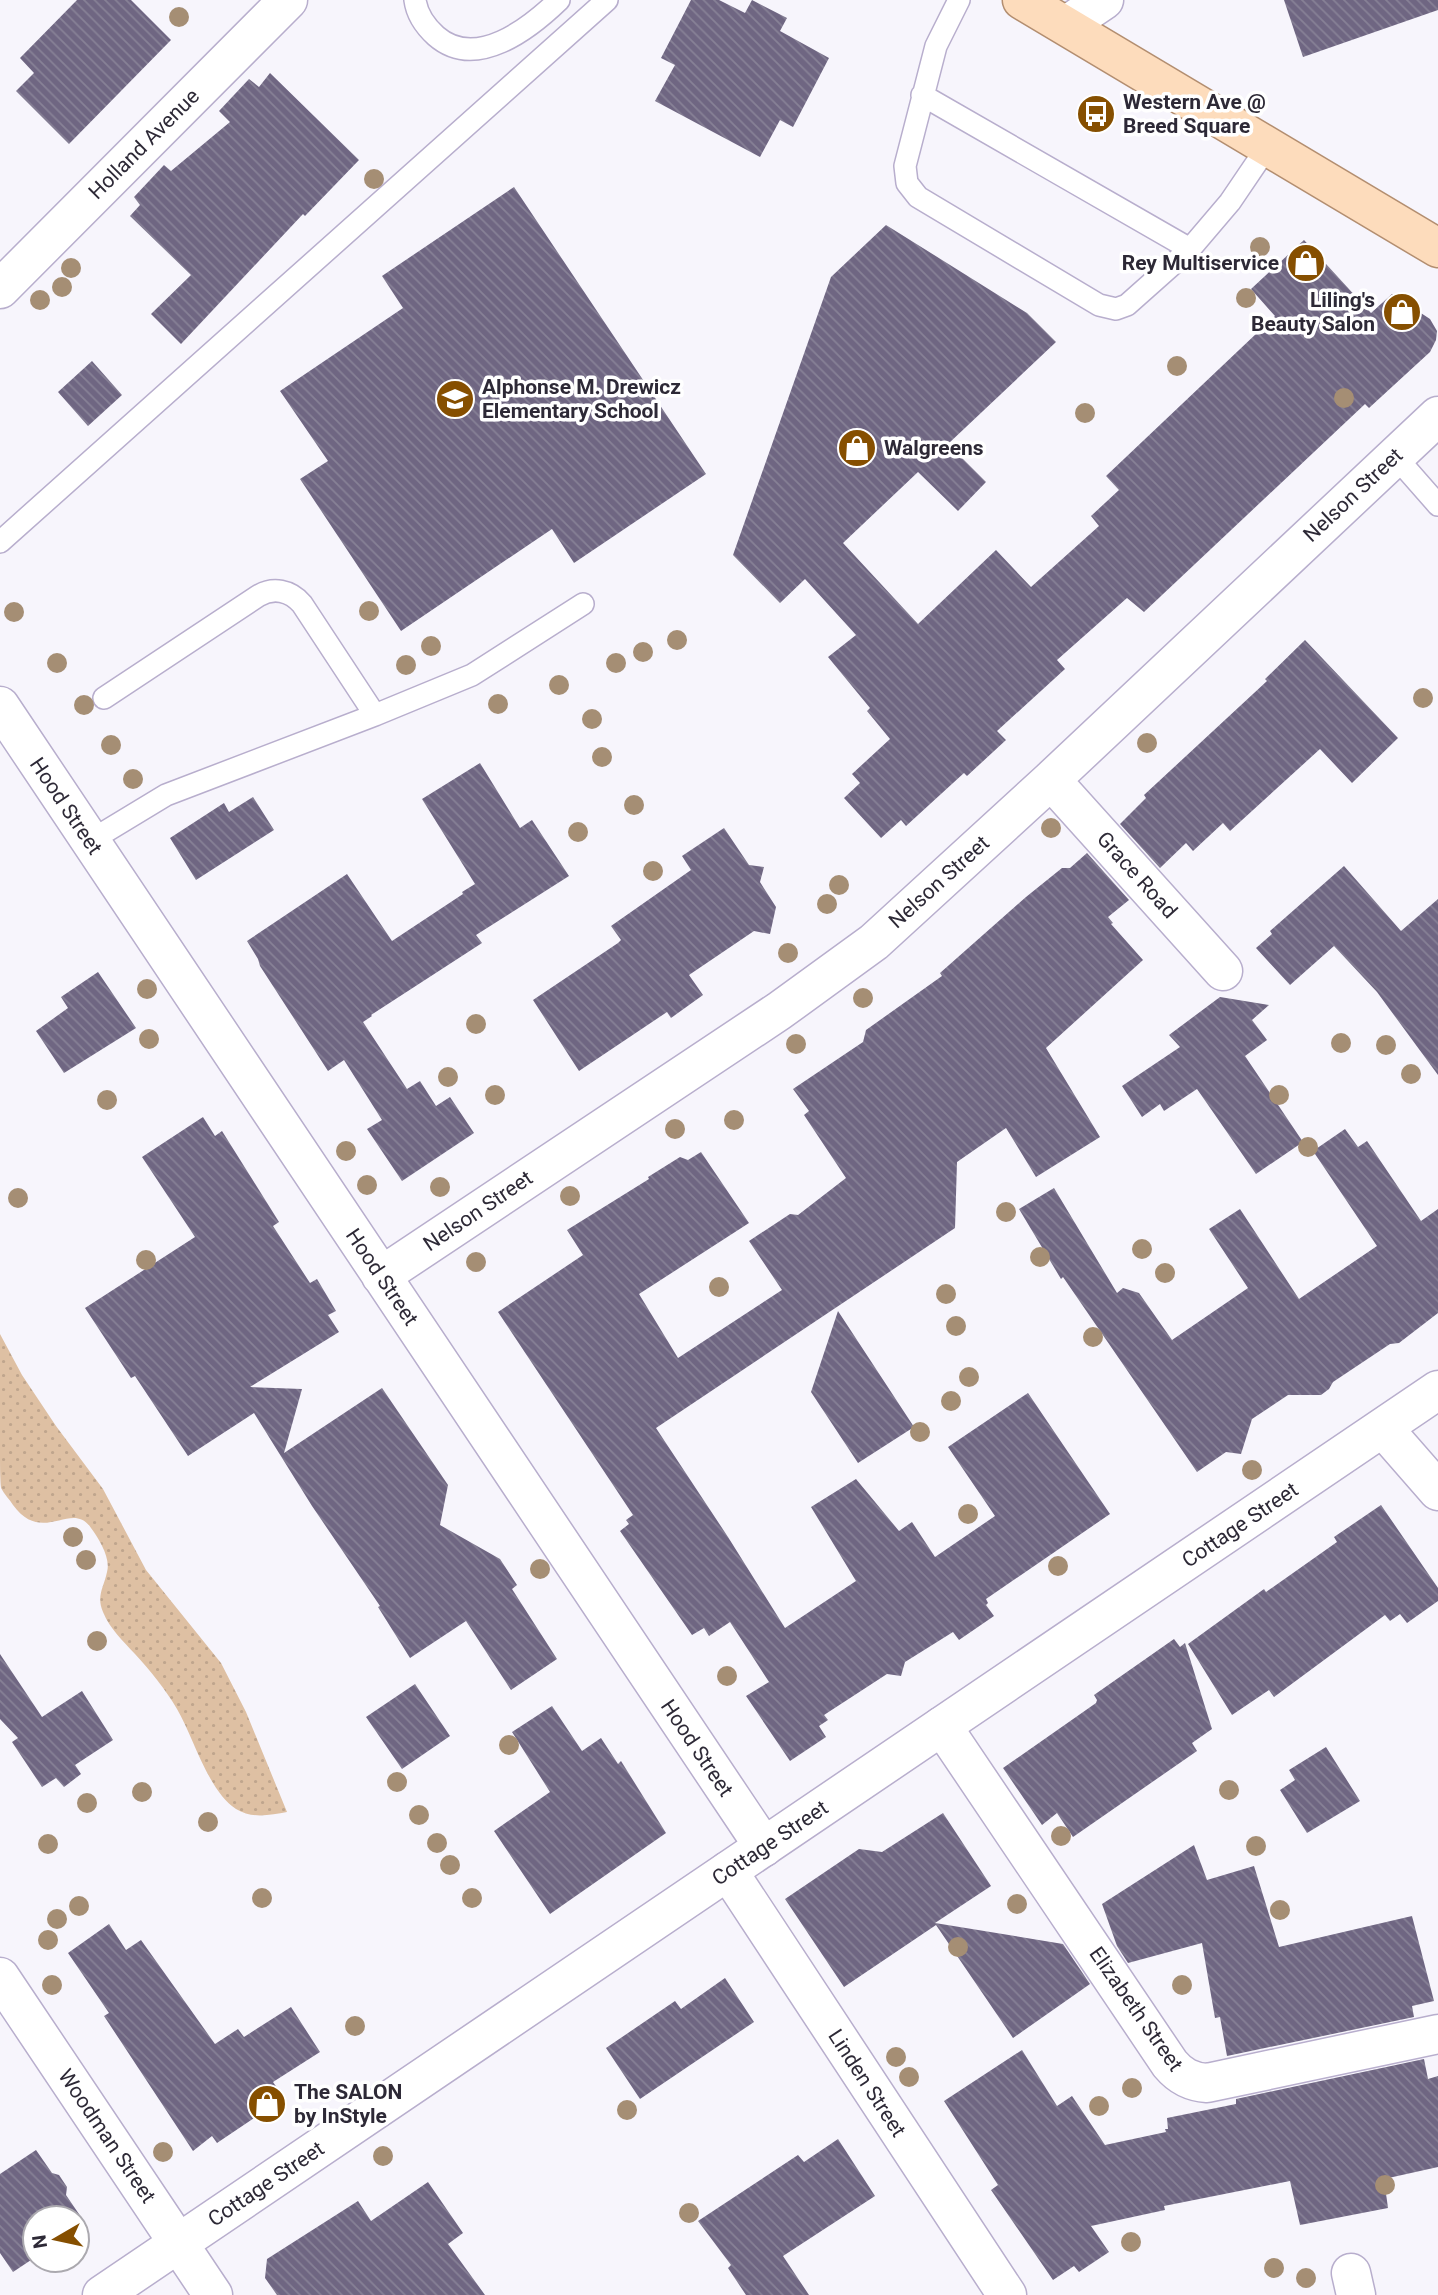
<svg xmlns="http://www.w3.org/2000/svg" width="1438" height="2295" viewBox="0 0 1438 2295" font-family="Roboto,sans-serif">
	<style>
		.park { fill: url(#park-dots) }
		.building { fill: url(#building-back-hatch) }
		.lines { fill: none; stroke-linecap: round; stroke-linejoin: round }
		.service-casing { stroke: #b8aecd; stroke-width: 24 }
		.minor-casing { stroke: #b8aecd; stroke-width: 41 }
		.tertiary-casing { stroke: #b8aecd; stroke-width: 41 }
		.primary-casing { stroke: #b38e70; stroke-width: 41 }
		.service { stroke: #fff; stroke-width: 21 }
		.minor { stroke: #fff; stroke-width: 38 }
		.tertiary { stroke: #fff; stroke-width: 38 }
		.primary { stroke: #fddcbc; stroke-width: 38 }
		.tree { fill: #a58e74 }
		.labels { text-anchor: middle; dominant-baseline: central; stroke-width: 7; stroke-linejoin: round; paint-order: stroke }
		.poi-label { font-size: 21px; font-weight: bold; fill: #2d2936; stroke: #fff; text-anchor: start }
		.street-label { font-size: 21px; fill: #2d2936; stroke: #fff }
	</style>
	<defs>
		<pattern id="park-dots" width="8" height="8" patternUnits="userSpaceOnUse" patternTransform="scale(1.75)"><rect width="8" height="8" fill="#dec0a3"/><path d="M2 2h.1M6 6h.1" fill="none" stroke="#bfa58d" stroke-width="1.8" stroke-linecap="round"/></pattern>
		<pattern id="building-back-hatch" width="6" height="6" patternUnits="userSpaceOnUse" patternTransform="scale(1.75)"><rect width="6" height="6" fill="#6f6682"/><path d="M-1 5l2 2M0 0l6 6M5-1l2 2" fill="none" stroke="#878196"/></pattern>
	</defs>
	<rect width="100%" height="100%" fill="#f7f5fc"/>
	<path class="park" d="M0 1334 22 1375 56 1426 103 1489 146 1570 221 1663 246 1712 287 1812C270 1815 252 1819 236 1809 208 1791 193 1736 177 1709 166 1690 150 1670 135 1654 123 1641 110 1629 103 1612 96 1596 104 1587 107 1572 111 1558 99 1539 91 1528 72 1499 43 1546 13 1505 10 1500 4 1494 1 1488 0 1478 0 1461 0 1451 0 1412 0 1373 0 1334Z"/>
	<path class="building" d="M77 0H131L171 40 69 144 16 91 34 73 20 58Z
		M691 0H719L745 13 752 0 787 18 780 31 829 58 793 127 780 120 760 157 655 101 675 65 661 58Z
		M1284 0H1438V10L1303 57Z
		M270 73 359 160 305 216 303 214 181 344 151 314 191 275 130 216 140 205 134 197 164 165 171 171 230 122 219 111 249 79 259 87Z
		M514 187 706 474 574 563 552 529 401 631 300 479 328 461 280 391 403 308 382 276Z
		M886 225 1027 313 1056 342 948 444 986 482 958 511 918 472 843 543 918 624 996 550 1031 587 1099 526 1091 516 1119 490 1106 476 1275 316 1251 289 1304 240 1371 313 1392 294 1430 319 1437 331 1436 340 1430 352 1369 408 1365 404 1144 612 1127 598 1057 660 1065 669 997 731 1006 740 967 776 964 773 906 826 901 820 881 838 844 798 860 783 852 774 890 739 867 711 870 708 828 657 856 635 805 579 780 603 733 555 831 277Z
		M92 361 122 395 88 426 58 392Z
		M1305 640 1398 738 1352 783 1320 749 1230 831 1223 823 1193 851 1186 843 1160 868 1120 824 1146 798 1144 795 1267 681 1265 679Z
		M480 763 520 828 532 820 569 876 476 935 482 943 371 1015 372 1016 363 1022 407 1089 420 1081 436 1106 450 1097 474 1133 402 1181 367 1129 382 1120 344 1060 328 1071 260 966 258 959 247 941 347 874 392 941 463 894 462 892 475 884 422 799Z
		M253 797 274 830 196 880 170 838 224 803 229 812Z
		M724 828 749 865 764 867 760 882 776 907 770 934 754 931 689 975 703 995 671 1018 667 1012 579 1071 533 1000 618 943 621 940 611 926 691 870 682 856Z
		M1087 853 1129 900 1108 917 1113 923 1111 924 1143 960 1046 1048 1100 1137 1036 1177 1006 1128 957 1162 955 1228 656 1428 728 1537 785 1628 856 1581 811 1507 856 1479 899 1531 912 1522 935 1557 995 1516 948 1447 1028 1393 1110 1514 986 1599 988 1603 986 1605 994 1616 959 1640 953 1632 905 1662 901 1676 887 1674 824 1715 828 1720 819 1726 826 1737 790 1761 746 1696 769 1682 730 1622 709 1636 704 1628 692 1635 620 1531 629 1524 626 1520 633 1515 498 1312 583 1255 567 1230 649 1179 648 1177 680 1157 688 1160 701 1152 749 1223 639 1294 678 1358 782 1290 749 1241 790 1214 798 1215 846 1178 804 1115 809 1111 793 1089 863 1042 866 1030 942 976 940 973 1026 897 1062 868H1070Z
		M1344 866 1401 931 1438 899V1075L1377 992 1334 946 1290 985 1256 948 1272 934 1270 931Z
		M98 972 136 1028 64 1073 36 1031 68 1008 61 997Z
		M1220 997 1269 1005 1252 1020 1267 1040 1245 1056 1303 1142 1256 1174 1197 1089 1164 1111 1160 1104 1142 1117 1122 1086 1180 1047 1169 1035Z
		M203 1117 215 1136 222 1131 279 1222 273 1226 310 1283 317 1279 336 1311 328 1315 339 1332 250 1387 302 1389 284 1453 382 1388 448 1485 440 1525 500 1559 517 1585 512 1589 557 1659 511 1690 466 1621 410 1658 378 1607 380 1606 312 1506 254 1413 188 1456 135 1376 131 1378 85 1308 195 1237 142 1157Z
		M1345 1129 1358 1147 1367 1141 1421 1221 1438 1209V1313L1399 1343 1390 1344 1333 1382 1329 1389 1321 1395H1288L1252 1419 1241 1454 1226 1452 1197 1472 1063 1277 1061 1279 1019 1209 1054 1188 1117 1293 1123 1288 1139 1293 1172 1340 1248 1288 1209 1229 1240 1209 1299 1299 1377 1246 1313 1151Z
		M838 1311 914 1427 858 1463 811 1392Z
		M1381 1505 1438 1588V1601L1407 1623 1400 1614 1390 1621 1385 1615 1274 1697 1269 1690 1232 1715 1188 1644 1264 1589 1266 1592 1337 1542 1334 1537Z
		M1174 1639 1180 1647 1185 1643 1212 1729 1192 1743 1197 1751 1073 1837 1057 1813 1042 1825 1003 1768 1096 1703 1097 1700 1094 1695Z
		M0 1654 42 1717 82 1691 113 1740 75 1765 81 1774 64 1787 56 1778 42 1787 12 1742 18 1738 0 1719Z
		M415 1684 450 1736 402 1769 366 1717Z
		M552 1706 582 1751 601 1738 618 1764 621 1761 666 1833 550 1914 494 1831 550 1792 512 1732Z
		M1326 1747 1360 1801 1307 1833 1280 1790 1295 1780 1289 1770Z
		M943 1813 991 1886 935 1923 1063 1944 1090 1984 1013 2038 936 1925 844 1987 785 1899 859 1849 882 1852Z
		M1194 1845 1207 1880 1254 1866 1279 1947 1412 1916 1434 2001 1412 2006 1414 2017 1227 2056 1220 2017 1215 2018 1202 1943 1128 1963 1117 1946 1102 1904Z
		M109 1924 126 1950 141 1940 215 2044 238 2029 244 2037 291 2007 320 2052 273 2082 284 2098 217 2143 212 2136 193 2151 104 2016 109 2013 68 1953Z
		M725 1978 754 2022 640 2099 606 2048 675 2001 681 2009Z
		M1022 2050 1057 2106 1072 2096 1105 2145 1166 2132 1165 2129H1168L1167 2118 1236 2104V2099L1424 2059 1428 2079 1438 2076V2167L1384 2179 1388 2208 1300 2225 1290 2181 1164 2206 1165 2210 1091 2226 1109 2252 1079 2272 1074 2266 1053 2280 991 2190 998 2185 944 2101Z
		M838 2139 875 2196 783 2256 809 2295H746L728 2268 731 2265 698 2221 798 2155 804 2162Z
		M36 2150 52 2173 59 2175 67 2187 66 2195 81 2217 77 2233V2218H35V2260H42L41 2261 31 2260 13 2272 0 2253V2174Z
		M428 2182 463 2233 448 2244 485 2295H277L265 2278 267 2259 358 2201 371 2221Z"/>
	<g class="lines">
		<defs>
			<path id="service" d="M415 0C417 15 425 26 436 36 476 71 530 28 559 0
				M959 0 936 46 905 166 907 183 918 197 1099 305 1116 309 1127 305 1190 249 1230 202 1268 146
				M922 95 1190 249
				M1395 456 1438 505
				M0 542 607 0
				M375 715 472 675 583 604
				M90 841 166 795 375 715 302 604C290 590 273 587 258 596L104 698"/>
			<path id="minor" d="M1067 25 1104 0
				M0 289 288 0
				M0 706 764 1847
				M1051 780 1223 971
				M381 1276 779 1011 874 942 1051 780 1438 416
				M1383 1428 1438 1491
				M942 1726 1170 2064C1180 2076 1191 2082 1207 2083L1438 2034
				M728 1871 1007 2295
				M0 1977 213 2295
				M1351 2273 1356 2295"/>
			<path id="tertiary" d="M102 2295 1438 1390"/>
			<path id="primary" d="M1022 0 1438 248"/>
		</defs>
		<use href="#service" class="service-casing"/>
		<use href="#minor" class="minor-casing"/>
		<use href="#tertiary" class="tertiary-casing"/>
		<use href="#primary" class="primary-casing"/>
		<use href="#service" class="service"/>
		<use href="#minor" class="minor"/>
		<use href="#tertiary" class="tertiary"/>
		<use href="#primary" class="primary"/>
	</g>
	<g class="tree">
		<circle cx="179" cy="17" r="10"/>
		<circle cx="374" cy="179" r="10"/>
		<circle cx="1260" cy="247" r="10"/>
		<circle cx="71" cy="268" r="10"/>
		<circle cx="62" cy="287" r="10"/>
		<circle cx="1246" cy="298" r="10"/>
		<circle cx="40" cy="300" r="10"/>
		<circle cx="1177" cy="366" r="10"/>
		<circle cx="1344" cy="398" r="10"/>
		<circle cx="1085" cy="413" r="10"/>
		<circle cx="369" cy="611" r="10"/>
		<circle cx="14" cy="612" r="10"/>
		<circle cx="677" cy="640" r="10"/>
		<circle cx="431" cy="646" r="10"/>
		<circle cx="643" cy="652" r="10"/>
		<circle cx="57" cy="663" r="10"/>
		<circle cx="616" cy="663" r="10"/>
		<circle cx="406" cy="665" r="10"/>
		<circle cx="559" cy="685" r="10"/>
		<circle cx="1423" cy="698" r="10"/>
		<circle cx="498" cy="704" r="10"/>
		<circle cx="84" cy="705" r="10"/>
		<circle cx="592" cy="719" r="10"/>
		<circle cx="1147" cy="743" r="10"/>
		<circle cx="111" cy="745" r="10"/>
		<circle cx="602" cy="757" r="10"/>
		<circle cx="133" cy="779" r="10"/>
		<circle cx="634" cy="805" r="10"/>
		<circle cx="1051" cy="828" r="10"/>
		<circle cx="578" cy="832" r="10"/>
		<circle cx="653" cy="871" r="10"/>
		<circle cx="839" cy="885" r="10"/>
		<circle cx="827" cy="904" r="10"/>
		<circle cx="788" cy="953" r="10"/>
		<circle cx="147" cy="989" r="10"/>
		<circle cx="863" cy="998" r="10"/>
		<circle cx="476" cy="1024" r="10"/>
		<circle cx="149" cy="1039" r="10"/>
		<circle cx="1341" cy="1043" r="10"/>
		<circle cx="796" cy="1044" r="10"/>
		<circle cx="1386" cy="1045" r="10"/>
		<circle cx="1411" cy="1074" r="10"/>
		<circle cx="448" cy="1077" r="10"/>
		<circle cx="495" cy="1095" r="10"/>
		<circle cx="1279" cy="1095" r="10"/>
		<circle cx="107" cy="1100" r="10"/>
		<circle cx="734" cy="1120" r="10"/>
		<circle cx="675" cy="1129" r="10"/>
		<circle cx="1308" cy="1147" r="10"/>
		<circle cx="346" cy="1151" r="10"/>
		<circle cx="367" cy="1185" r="10"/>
		<circle cx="440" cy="1187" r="10"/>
		<circle cx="570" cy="1196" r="10"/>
		<circle cx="18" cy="1198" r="10"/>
		<circle cx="1006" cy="1212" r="10"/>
		<circle cx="1142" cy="1249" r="10"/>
		<circle cx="1040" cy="1257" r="10"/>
		<circle cx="146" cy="1260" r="10"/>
		<circle cx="476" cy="1262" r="10"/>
		<circle cx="1165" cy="1273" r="10"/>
		<circle cx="719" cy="1287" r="10"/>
		<circle cx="946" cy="1294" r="10"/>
		<circle cx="956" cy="1326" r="10"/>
		<circle cx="1093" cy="1337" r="10"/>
		<circle cx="969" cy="1377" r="10"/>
		<circle cx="951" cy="1401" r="10"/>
		<circle cx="920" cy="1432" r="10"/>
		<circle cx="1252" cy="1470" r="10"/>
		<circle cx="968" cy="1514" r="10"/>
		<circle cx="73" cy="1537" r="10"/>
		<circle cx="86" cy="1560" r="10"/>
		<circle cx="1058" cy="1566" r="10"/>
		<circle cx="540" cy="1569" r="10"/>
		<circle cx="97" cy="1641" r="10"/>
		<circle cx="727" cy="1676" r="10"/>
		<circle cx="509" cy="1745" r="10"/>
		<circle cx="397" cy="1782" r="10"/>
		<circle cx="1229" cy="1790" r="10"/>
		<circle cx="142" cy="1792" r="10"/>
		<circle cx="87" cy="1803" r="10"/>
		<circle cx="419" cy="1815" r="10"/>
		<circle cx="208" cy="1822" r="10"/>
		<circle cx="1061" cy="1836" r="10"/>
		<circle cx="437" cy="1843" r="10"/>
		<circle cx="48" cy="1844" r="10"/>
		<circle cx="1256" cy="1846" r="10"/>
		<circle cx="450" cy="1865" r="10"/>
		<circle cx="262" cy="1898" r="10"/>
		<circle cx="472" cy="1898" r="10"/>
		<circle cx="1017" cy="1904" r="10"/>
		<circle cx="79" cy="1906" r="10"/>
		<circle cx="1280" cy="1910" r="10"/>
		<circle cx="57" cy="1919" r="10"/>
		<circle cx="48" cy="1940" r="10"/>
		<circle cx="958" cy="1947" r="10"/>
		<circle cx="52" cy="1985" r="10"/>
		<circle cx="1182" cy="1985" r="10"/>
		<circle cx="355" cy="2026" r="10"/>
		<circle cx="896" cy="2057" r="10"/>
		<circle cx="909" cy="2077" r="10"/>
		<circle cx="1132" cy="2088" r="10"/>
		<circle cx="1099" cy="2106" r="10"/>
		<circle cx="627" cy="2110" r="10"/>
		<circle cx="163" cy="2152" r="10"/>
		<circle cx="383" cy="2156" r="10"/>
		<circle cx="1385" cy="2185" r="10"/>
		<circle cx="689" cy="2213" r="10"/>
		<circle cx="1131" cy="2242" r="10"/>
		<circle cx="1274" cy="2268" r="10"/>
		<circle cx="1306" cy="2278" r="10"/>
	</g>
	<defs>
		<symbol id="bus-disc" viewBox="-11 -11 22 22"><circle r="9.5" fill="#864f00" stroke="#fff"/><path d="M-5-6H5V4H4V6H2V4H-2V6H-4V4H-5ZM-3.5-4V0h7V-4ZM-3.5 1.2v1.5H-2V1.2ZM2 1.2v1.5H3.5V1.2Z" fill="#fff"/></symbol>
		<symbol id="shop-disc" viewBox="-11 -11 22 22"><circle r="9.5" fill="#864f00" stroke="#fff"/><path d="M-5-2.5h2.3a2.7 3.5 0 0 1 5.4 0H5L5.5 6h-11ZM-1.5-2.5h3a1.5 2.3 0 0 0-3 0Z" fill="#fff"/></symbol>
		<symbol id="school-disc" viewBox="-11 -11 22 22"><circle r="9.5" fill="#864f00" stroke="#fff"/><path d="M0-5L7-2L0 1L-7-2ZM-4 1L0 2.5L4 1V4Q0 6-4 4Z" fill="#fff"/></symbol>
	</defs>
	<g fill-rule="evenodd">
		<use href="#bus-disc" x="1074" y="92" width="44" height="44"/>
		<use href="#shop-disc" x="1284" y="241" width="44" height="44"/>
		<use href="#shop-disc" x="1380" y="290" width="44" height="44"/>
		<use href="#school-disc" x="433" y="377" width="44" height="44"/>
		<use href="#shop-disc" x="835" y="426" width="44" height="44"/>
		<use href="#shop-disc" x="245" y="2082" width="44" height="44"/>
	</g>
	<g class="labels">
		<g class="poi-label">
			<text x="1123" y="102">Western Ave @<tspan x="1123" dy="24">Breed Square</tspan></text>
			<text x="1279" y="263" text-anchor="end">Rey Multiservice</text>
			<text x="1375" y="300" text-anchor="end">Liling's<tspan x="1375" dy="24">Beauty Salon</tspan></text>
			<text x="482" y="387">Alphonse M. Drewicz<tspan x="482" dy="24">Elementary School</tspan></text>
			<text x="884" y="448">Walgreens</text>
			<text x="294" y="2092">The SALON<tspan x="294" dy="24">by InStyle</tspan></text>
		</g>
		<g class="street-label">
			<text transform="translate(144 144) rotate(-45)">Holland Avenue</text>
			<text transform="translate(1353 495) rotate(-43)">Nelson Street</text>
			<text transform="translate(66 806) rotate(56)">Hood Street</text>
			<text transform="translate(1137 875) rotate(48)">Grace Road</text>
			<text transform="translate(939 882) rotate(-42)">Nelson Street</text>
			<text transform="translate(478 1211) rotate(-34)">Nelson Street</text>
			<text transform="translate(382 1277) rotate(56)">Hood Street</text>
			<text transform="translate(1240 1525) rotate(-34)">Cottage Street</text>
			<text transform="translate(697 1748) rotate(56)">Hood Street</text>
			<text transform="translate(770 1843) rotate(-34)">Cottage Street</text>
			<text transform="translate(1136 2009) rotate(55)">Elizabeth Street</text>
			<text transform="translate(867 2083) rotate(57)">Linden Street</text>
			<text transform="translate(107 2136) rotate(56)">Woodman Street</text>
			<text transform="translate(266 2184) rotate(-34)">Cottage Street</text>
		</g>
	</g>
	<g transform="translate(56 2239) rotate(261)"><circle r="33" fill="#ffffff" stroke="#aba9af" stroke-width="2"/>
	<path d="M0-5L12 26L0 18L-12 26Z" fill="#864f00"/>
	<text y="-10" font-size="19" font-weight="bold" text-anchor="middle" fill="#2d2936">N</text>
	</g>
</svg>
